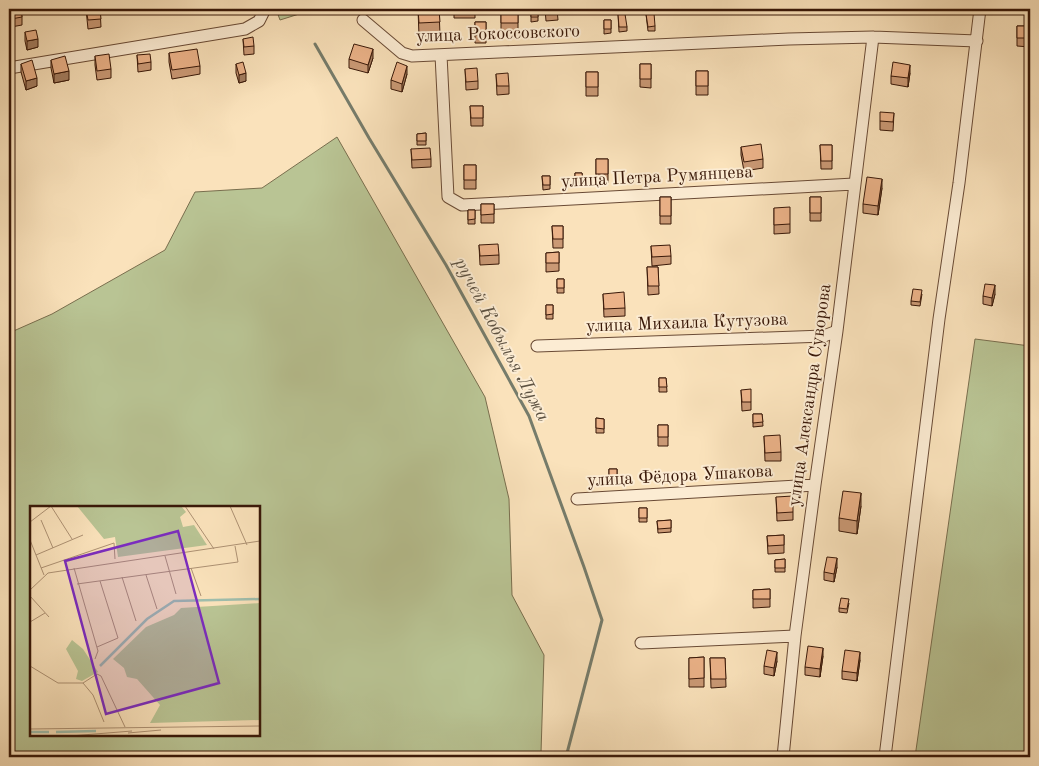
<svg xmlns="http://www.w3.org/2000/svg" width="1039" height="766" viewBox="0 0 1039 766" font-family="'Old Standard TT',serif">
	<style>
		.green { fill: #b9c494; stroke: #796e4e; fill-rule: evenodd }
		.lines { fill: none; stroke-linecap: round; stroke-linejoin: round }
		.stream { stroke: #767c6b; stroke-width: 3 }
		.minor-casing { stroke: #694a35; stroke-width: 13 }
		.minor { stroke: #fcecd3; stroke-width: 11 }
		.wall { fill: #ca9975; stroke: #391808 }
		.shaded-wall { fill: #a47d5f; stroke: #391808 }
		.building { fill: #ebb288; stroke: #391808 }
		.labels { text-anchor: middle; dominant-baseline: central; stroke-width: 4; stroke-linejoin: round; paint-order: stroke }
		.street-label { font-size: 18px; fill: #391808; stroke: #fcecd3 }
		.water-label { font-size: 19px; font-style: italic; fill: #5d5242; stroke: #fcecd3 }
		.inset-river { fill: none; stroke: #9fbead; stroke-width: 2.5 }
		.inset-road { fill: none; stroke: #ad9173; stroke-width: 1 }
		.view { fill: #7b2cbf; fill-opacity: 0.15; stroke: #7b2cbf; stroke-width: 2.5 }
		.inset-edge { fill: none; stroke: #391808; stroke-width: 2.5 }
	</style>
	<rect width="100%" height="100%" fill="#fae2bb"/>
	<filter id="stains"><feTurbulence type="fractalNoise" baseFrequency=".004" numOctaves="4"/><feColorMatrix values="0 0 0 0 .2 0 0 0 0 .09 0 0 0 0 .02 0 0 0 .5 -.17"/></filter>
	<radialGradient id="worn" r=".72"><stop offset=".6" stop-color="#630" stop-opacity="0"/><stop offset="1" stop-color="#630" stop-opacity=".3"/></radialGradient>
	<path class="green" d="M276 9H315L280 20Z
		M337 137 485 397 509 499 512 595 544 655 541 753 540 757H9V333L52 314 165 250 195 192 262 188ZM259 507V735H31V507Z
		M975 339 1030 346V757H915Z"/>
	<g class="lines">
		<path class="stream" d="M315 44 369 138 446 265 529 416 584 567 602 620 566 757"/>
		<defs>
			<path id="minor" d="M363 20 402 53 412 56 789 39 873 37 977 41
				M441 55 448 197 462 205 854 184
				M9 68 245 29 259 21 265 9
				M537 346 824 336 837 331
				M577 499 815 485
				M641 643 795 636
				M783 757 795 636 815 485 837 331 873 37
				M885 757 939 319 959 183 980 9"/>
		</defs>
		<use href="#minor" class="minor-casing"/>
		<use href="#minor" class="minor"/>
	</g>
	<path class="wall" d="M9 9H21L22 17V25L11 27Z
		M86 9H100L101 27 88 29Z
		M418 9H439L440 35 419 36Z
		M454 9H475V18H454Z
		M501 9H518V32H501Z
		M531 9H538V21L531 22Z
		M545 9H557L558 20 546 21Z
		M618 14 627 27V31L619 32Z
		M646 14 655 26V31H648Z
		M604 20H611V33L604 34Z
		M475 22H486V43H475Z
		M1017 26H1030V47L1017 46Z
		M25 32 38 47 27 50 25 41Z
		M243 39 254 46V54L244 55Z
		M169 53 200 66V74L172 79 169 62Z
		M137 55 151 62V70L138 72Z
		M95 56 111 69V78L97 80 95 65Z
		M373 58 368 73 349 68V59Z
		M51 60 69 80 54 83 51 68Z
		M21 64 37 86 26 90 21 72Z
		M236 64 246 81 239 83 236 73Z
		M640 64H651V88L640 87Z
		M465 69 478 81V89L466 90Z
		M696 71H708V95H696Z
		M586 72H598V96H586Z
		M910 73 908 87 891 84V76Z
		M407 74 402 92 391 89V80Z
		M496 74 509 86V94L497 95Z
		M470 106H483V126H471Z
		M894 113 893 131 880 130V121Z
		M426 133V145H417V134Z
		M820 145H832V169H821Z
		M741 147 763 159V168L744 171 741 155Z
		M411 149 431 159V167L412 168Z
		M596 159H608V183H596Z
		M464 165H476V189H464Z
		M575 173H582L583 186H575Z
		M542 176H550V189L543 190Z
		M882 188 878 215 863 213V204Z
		M660 197H671V224H660Z
		M810 197H821V221H810Z
		M481 204H494V223H481Z
		M774 208 790 224V233L774 234Z
		M468 210H475V224H468Z
		M552 226H563V248H553Z
		M479 245 499 255V264L480 265Z
		M651 246 671 256V264L652 266Z
		M559 252V271L546 272V253Z
		M647 267H658L659 294 648 295Z
		M557 279H564V293H557Z
		M603 294 625 308V316L604 317Z
		M922 294 920 306 911 305V301Z
		M995 294 992 306 983 304V296Z
		M546 305H553V319H546Z
		M659 378H666L667 392H659Z
		M741 390 751 402V410L742 411Z
		M753 414H762L763 426 753 427Z
		M596 418 604 419V433H596Z
		M658 425H668V446H658Z
		M764 436 781 452V461H765Z
		M609 469H617V483H609Z
		M776 497 793 512V520L777 521Z
		M861 506 857 534 839 531V518Z
		M639 508H647V522H639Z
		M671 520V532L658 533 657 521Z
		M784 535V553L768 554 767 536Z
		M785 559V572H775V560Z
		M837 567 834 582 824 580V572Z
		M770 589V607L753 608V590Z
		M849 603 847 613 839 612V608Z
		M823 656 820 677 805 675V667Z
		M704 657V687H689V658Z
		M710 658H725L726 687 711 688Z
		M860 660 857 681 842 679V671Z
		M777 661 774 676 764 674V666Z"/>
	<path class="shaded-wall" d="M38 39V47L27 50V41Z
		M373 49V58L368 73V65Z
		M910 65V73L908 87V78Z
		M407 66V74L402 92V84Z
		M69 71V80L54 83V74Z
		M246 73V81L239 83V75Z
		M37 78V86L26 90V81Z
		M882 179V188L878 215V206Z
		M12 234V242L9 243V235Z
		M995 285V294L992 306V298Z
		M861 493V506L857 534V521Z
		M837 558V567L834 582V574Z
		M823 648V656L820 677V669Z
		M777 652V661L774 676V668Z
		M860 652V660L857 681V673Z"/>
	<path class="building" d="M9 9H21L22 17 11 19Z
		M86 9H100L101 19 88 20Z
		M418 9H439L440 22 419 23Z
		M501 9H518V23H501Z
		M531 9H538V17H531Z
		M546 9H557L558 11 546 12Z
		M654 13 655 26 648 27 646 14Z
		M618 14H625L627 27H619Z
		M604 20H611V29H604Z
		M475 22H486V35H475Z
		M1017 26H1030V38H1017Z
		M36 30 38 39 27 41 25 32Z
		M253 37 254 46 244 47 243 39Z
		M354 44 373 49 368 65 349 59Z
		M197 49 200 66 172 70 169 53Z
		M109 54 111 69 97 71 95 56Z
		M150 54 151 62 138 64 137 55Z
		M65 56 69 71 54 74 51 60Z
		M32 60 37 78 26 81 21 64Z
		M243 62 246 73 239 75 236 64Z
		M397 62 407 66 402 84 391 80Z
		M893 62 910 65 908 78 891 76Z
		M640 64H651V79H640Z
		M477 68 478 81 466 82 465 69Z
		M696 71H708V86H696Z
		M586 72H598V87H586Z
		M508 73 509 86H497L496 74Z
		M470 106H483V118H471Z
		M880 112 894 113 893 122 880 121Z
		M426 133V141H417V134Z
		M761 144 763 159 744 162 741 147Z
		M820 145H832V161H821Z
		M430 148 431 159 412 160 411 149Z
		M596 159H608V174H596Z
		M464 165H476V180H464Z
		M575 173H582L583 182H575Z
		M542 176H550V185H543Z
		M867 177 882 179 878 206 863 204Z
		M660 197H671V216H660Z
		M810 197H821V213H810Z
		M481 204H494V214L481 215Z
		M790 207V224L774 225V208Z
		M468 210H475V219L468 220Z
		M9 216 12 234 9 235Z
		M552 226H563V239H553Z
		M498 244 499 255 480 256 479 245Z
		M670 245 671 256 652 257 651 246Z
		M559 252V263H546V253Z
		M647 267H658L659 286H648Z
		M557 279H564V288H557Z
		M985 284 995 285 992 298 983 296Z
		M913 289 922 290 920 302 911 301Z
		M624 292 625 308 604 309 603 294Z
		M546 305H553V314L546 315Z
		M659 378H666L667 387H659Z
		M751 389V402H742L741 390Z
		M753 414H762L763 422 753 423Z
		M596 418 604 419V429L596 428Z
		M658 425H668V437H658Z
		M780 435 781 452 765 453 764 436Z
		M609 469H617V479H609Z
		M843 491 861 493 857 521 839 518Z
		M793 496V512L777 513 776 497Z
		M639 508H647V518H639Z
		M671 520V528L658 529 657 521Z
		M784 535V545L768 546 767 536Z
		M827 557 837 558 834 574 824 572Z
		M785 559V568H775V560Z
		M770 589V599H753V590Z
		M841 598 849 599 847 609 839 608Z
		M808 646 823 648 820 669 805 667Z
		M767 650 777 652 774 668 764 666Z
		M845 650 860 652 857 673 842 671Z
		M704 657V678L689 679V658Z
		M710 658H725L726 679H711Z"/>
	<g class="labels">
		<g class="street-label">
			<text transform="translate(498 34) rotate(-2)">улица Рокоссовского</text>
			<text transform="translate(657 177) rotate(-3)">улица Петра Румянцева</text>
			<text transform="translate(687 323) rotate(-2)">улица Михаила Кутузова</text>
			<text transform="translate(810 395) rotate(-82)">улица Александра Суворова</text>
			<text transform="translate(680 476) rotate(-3)">улица Фёдора Ушакова</text>
		</g>
		<g class="water-label">
			<text transform="translate(501 340) rotate(62)">ручей Кобылья Лужа</text>
		</g>
	</g>
	<g transform="translate(30 506)">
		<rect width="230" height="230" fill="#fae2bb"/>
		<path d="M47 0H151L156 6 150 11 153 21 164 19 177 39 88 51 85 31 74 33ZM230 97V214L120 217 130 199 107 173 97 171 94 162 83 153 116 121 144 109 151 102ZM42 134 53 143 68 166 52 175 46 173 48 165 36 143Z" fill="#b9c494"/>
		<path class="inset-river" d="M70 160 117 113 144 95 230 93M0 226H19M26 226 66 225"/>
		<path class="inset-road" d="M21 0 42 33M155 0 184 43M200 0 217 39M11 14 23 42M0 16 21 0M0 34 14 69M6 49 53 29M135 50 146 88M11 62 84 37 85 53M44 62 68 145 65 153M161 62 171 90M116 69 127 103M92 71 106 115M47 78 208 56 205 40M0 84 18 67 230 35M0 90 19 111M0 116 15 107M67 141 88 132 70 75M0 160 28 177H53L63 189 74 216M53 177 67 168 71 170 95 221M0 223 230 220M98 227 131 224M40 230 102 225"/>
		<path class="view" d="M148 25 189 177 76 208 35 55Z"/>
		<rect width="230" height="230" class="inset-edge"/>
	</g>
	<rect width="1039" height="766" fill="none" stroke="#fae2bb" stroke-width="30"/>
	<rect x="10" y="10" width="1019" height="746" fill="none" stroke="#391808" stroke-width="2.5"/>
	<rect x="15" y="15" width="1009" height="736" fill="none" stroke="#391808"/>
	<rect width="100%" height="100%" filter="url(#stains)"/>
	<rect width="100%" height="100%" fill="url(#worn)"/>
</svg>
